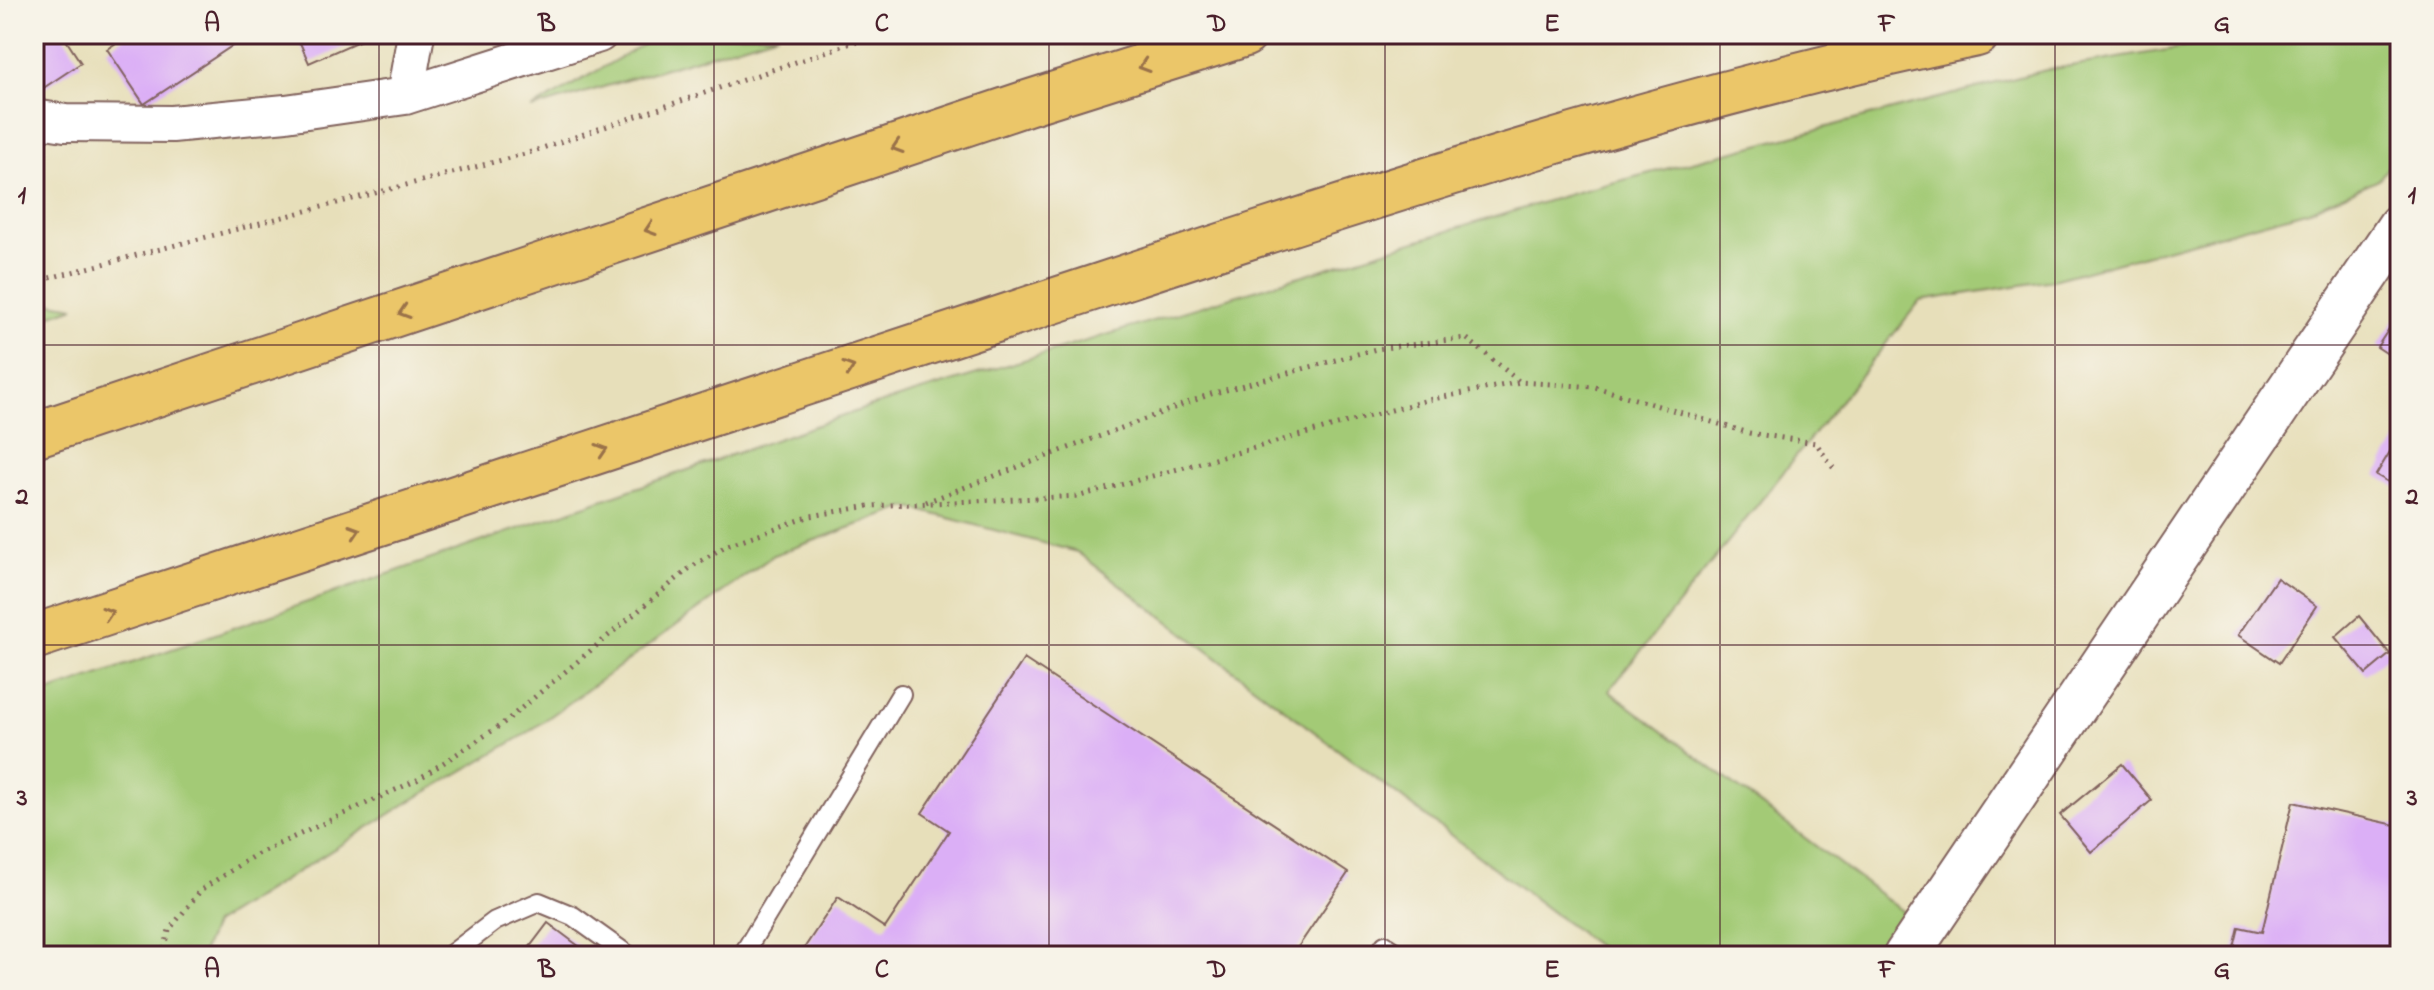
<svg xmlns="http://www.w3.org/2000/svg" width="2434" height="990" viewBox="0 0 2434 990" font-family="'Indie Flower',sans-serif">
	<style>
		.green { fill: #a3ca76; stroke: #767450; stroke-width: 2 }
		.building { fill: #dbaff6 }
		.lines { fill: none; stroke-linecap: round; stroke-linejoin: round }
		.service-casing { stroke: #81625d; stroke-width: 22 }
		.minor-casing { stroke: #81625d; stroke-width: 40 }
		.tertiary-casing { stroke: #81625d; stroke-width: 48 }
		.motorway-casing { stroke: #81625d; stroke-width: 48 }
		.path { stroke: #81625d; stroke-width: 5; stroke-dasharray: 2 6; stroke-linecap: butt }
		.service { stroke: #fff; stroke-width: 18 }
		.minor { stroke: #fff; stroke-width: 36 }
		.tertiary { stroke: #fff; stroke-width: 44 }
		.motorway { stroke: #ebc669; stroke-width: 44 }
		.oneway { stroke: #9a724a }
		.grid { fill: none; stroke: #4a1f2b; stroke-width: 2; stroke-opacity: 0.55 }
		.neatline { fill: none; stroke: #4a1f2b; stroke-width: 3 }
		.grid-label { font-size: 26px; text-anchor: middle; font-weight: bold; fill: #4a1f2b }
	</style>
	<rect width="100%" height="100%" fill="#f7f3e8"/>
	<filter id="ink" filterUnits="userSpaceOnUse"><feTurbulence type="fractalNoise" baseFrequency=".0125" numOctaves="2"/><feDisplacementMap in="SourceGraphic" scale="16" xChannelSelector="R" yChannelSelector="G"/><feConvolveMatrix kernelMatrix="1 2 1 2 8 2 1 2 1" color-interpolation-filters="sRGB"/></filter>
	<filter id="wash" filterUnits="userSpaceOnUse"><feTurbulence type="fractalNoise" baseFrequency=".006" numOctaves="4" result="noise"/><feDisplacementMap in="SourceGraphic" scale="32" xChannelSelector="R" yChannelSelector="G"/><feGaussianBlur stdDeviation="1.8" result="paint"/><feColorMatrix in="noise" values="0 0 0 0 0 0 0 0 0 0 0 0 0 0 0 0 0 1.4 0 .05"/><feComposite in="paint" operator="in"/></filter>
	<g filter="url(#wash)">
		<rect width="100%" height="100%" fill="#e7dfba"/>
		<path class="green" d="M661 34H778L531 109Z
			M2264 34H2400V151L2379 179 2309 210 2053 280 1920 301 1609 691 1905 913 1877 956H1610L1077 552 907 507 774 555 526 734 409 802 214 924 201 956H34V697L869 407 1577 192 2046 70Z
			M34 300 75 307 34 321Z"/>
		<g id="blocks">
			<path class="building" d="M34 34H62L81 63 36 93Z
				M130 34H250L144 104 107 49Z
				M296 34H359L361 40 309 63Z
				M2400 312V362L2377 347Z
				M2400 435V489L2376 475Z
				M2277 578 2317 606 2279 663 2238 635Z
				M2359 616 2390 654 2366 674 2335 637Z
				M1024 659 1348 873 1292 956H799L838 897 885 928 949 831 922 813Z
				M2122 764 2152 800 2091 852 2060 815Z
				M2293 802 2400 826V927L2393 956H2232L2239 927 2262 932Z
				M548 923 592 956H523Z"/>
		</g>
	</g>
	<g filter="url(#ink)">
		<use href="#blocks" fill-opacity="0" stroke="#81625d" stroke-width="2"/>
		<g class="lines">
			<defs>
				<path id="service" d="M449 956 495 921 539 902 573 916 629 956
					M742 956 901 694
					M1378 956 1385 945 1402 956"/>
				<path id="minor" d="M405 96 416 34
					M34 118 65 123 172 124 286 113 405 96 599 34"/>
				<path id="tertiary" d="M1906 956 2400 226"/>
				<path id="motorway" d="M34 435 1027 103 1245 34
					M34 637C367 527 701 417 1035 307 1346 205 1656 100 1977 34"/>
			</defs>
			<use href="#service" class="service-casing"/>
			<use href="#minor" class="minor-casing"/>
			<use href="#tertiary" class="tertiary-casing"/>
			<use href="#motorway" class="motorway-casing"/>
			<path class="path" d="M34 282 525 154 878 34
				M926 502 1211 394 1376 349 1466 338 1520 382
				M163 956 169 930 202 889 255 855 417 780 501 725 691 567 727 545 811 516 869 506 1080 496 1428 400 1520 382 1595 387 1749 433 1816 443 1834 469"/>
			<use href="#service" class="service"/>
			<use href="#minor" class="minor"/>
			<use href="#tertiary" class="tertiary"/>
			<use href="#motorway" class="motorway"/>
		</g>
		<defs><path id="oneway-chevron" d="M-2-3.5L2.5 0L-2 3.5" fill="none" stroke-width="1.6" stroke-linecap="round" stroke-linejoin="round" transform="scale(2)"/></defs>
		<g class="oneway">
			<use href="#oneway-chevron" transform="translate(1144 66) rotate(162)"/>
			<use href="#oneway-chevron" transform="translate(897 147) rotate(162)"/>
			<use href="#oneway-chevron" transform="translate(650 229) rotate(162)"/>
			<use href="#oneway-chevron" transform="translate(404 312) rotate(162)"/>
			<use href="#oneway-chevron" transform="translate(849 368) rotate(-18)"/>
			<use href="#oneway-chevron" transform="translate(602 450) rotate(-18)"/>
			<use href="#oneway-chevron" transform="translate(355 531) rotate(-18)"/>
			<use href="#oneway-chevron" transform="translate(108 613) rotate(-18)"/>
		</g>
	</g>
	<path class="grid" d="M379 34V956M714 34V956M1049 34V956M1385 34V956M1720 34V956M2055 34V956M34 345H2400M34 645H2400"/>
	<rect width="2434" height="990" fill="none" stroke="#f7f3e8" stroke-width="88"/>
	<rect x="44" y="44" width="2346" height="902" class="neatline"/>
	<g class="grid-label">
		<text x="212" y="31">A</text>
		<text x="547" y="31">B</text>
		<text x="882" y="31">C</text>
		<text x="1217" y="31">D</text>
		<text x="1552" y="31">E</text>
		<text x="1887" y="31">F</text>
		<text x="2222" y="31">G</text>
		<text x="22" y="203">1</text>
		<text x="2412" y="203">1</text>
		<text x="22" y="504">2</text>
		<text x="2412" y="504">2</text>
		<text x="22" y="805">3</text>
		<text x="2412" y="805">3</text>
		<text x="212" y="977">A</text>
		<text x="547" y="977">B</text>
		<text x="882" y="977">C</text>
		<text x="1217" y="977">D</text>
		<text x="1552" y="977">E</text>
		<text x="1887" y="977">F</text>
		<text x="2222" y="977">G</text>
	</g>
</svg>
